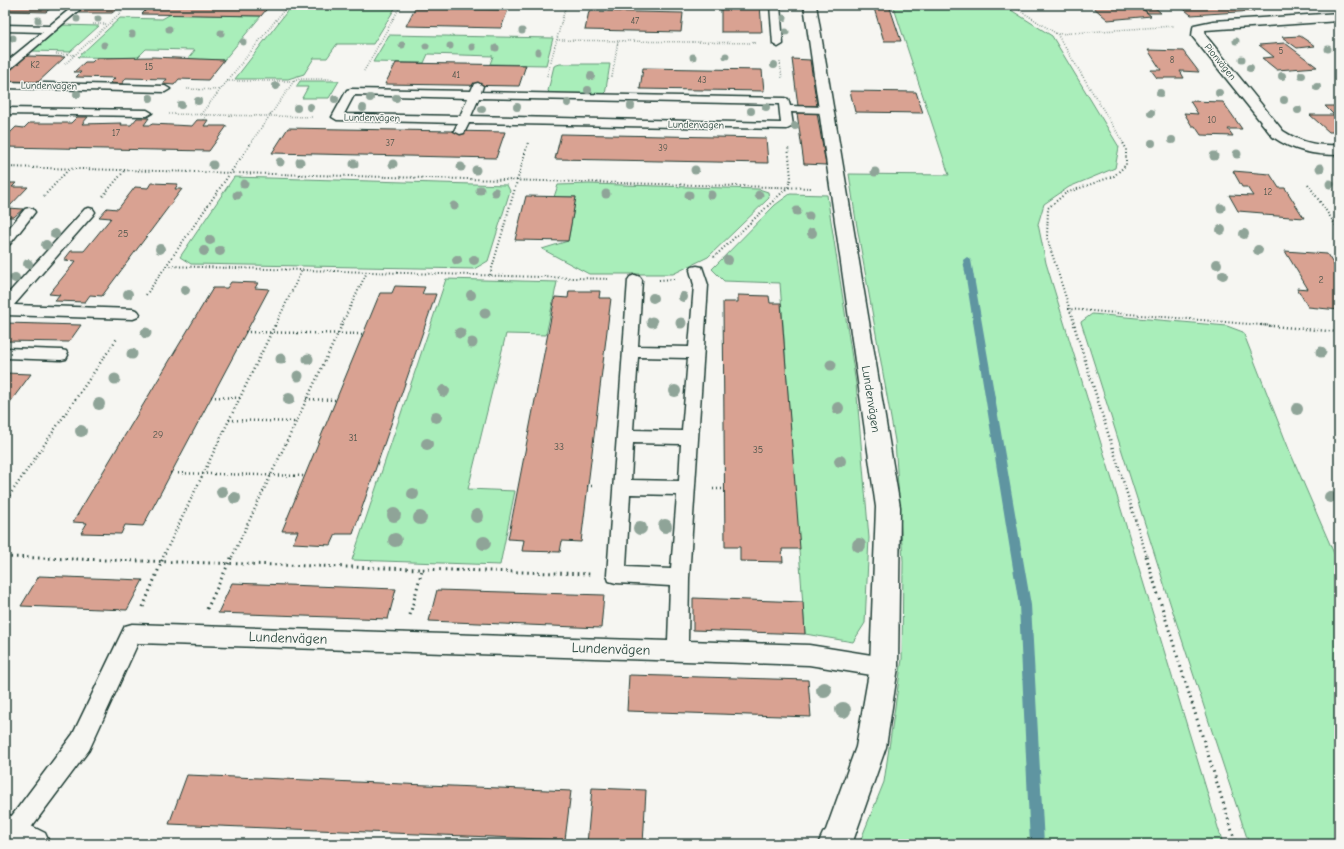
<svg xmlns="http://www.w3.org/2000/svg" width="1344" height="849" viewBox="0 0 1344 849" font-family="'Comic Neue',sans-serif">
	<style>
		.green { fill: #a9eeba; stroke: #649677 }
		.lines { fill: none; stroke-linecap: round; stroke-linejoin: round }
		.stream { fill: #5f95a1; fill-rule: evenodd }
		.building { fill: #d9a292; stroke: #1f3d34 }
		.service-casing { stroke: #1f3d34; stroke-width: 3 }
		.minor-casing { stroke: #1f3d34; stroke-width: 3 }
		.path-far3 { stroke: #1f3d34; stroke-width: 1.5; stroke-dasharray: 0.5 2; stroke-linecap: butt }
		.path-far2 { stroke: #1f3d34; stroke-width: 2; stroke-dasharray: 1 2.5; stroke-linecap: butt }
		.path-far1 { stroke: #1f3d34; stroke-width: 2.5; stroke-dasharray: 1 3; stroke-linecap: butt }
		.path { stroke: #1f3d34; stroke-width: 3; stroke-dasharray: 1.5 4; stroke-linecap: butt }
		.service { fill: #f6f6f2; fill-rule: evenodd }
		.minor { fill: #f6f6f2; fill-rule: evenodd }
		.tree { fill: #8fa498 }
		.labels { text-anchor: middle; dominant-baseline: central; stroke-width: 3; stroke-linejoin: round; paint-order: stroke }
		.far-number-label { font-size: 9px; fill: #4e564c }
		.far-street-label { font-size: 10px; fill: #1f3d34; stroke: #f6f6f2 }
		.number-label { font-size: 10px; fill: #4e564c }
		.street-label { font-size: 12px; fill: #1f3d34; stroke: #f6f6f2 }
		.near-street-label { font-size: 14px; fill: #1f3d34; stroke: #f6f6f2 }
	</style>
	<rect width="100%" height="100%" fill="#f6f6f2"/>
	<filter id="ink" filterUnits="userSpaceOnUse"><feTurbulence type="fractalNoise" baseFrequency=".025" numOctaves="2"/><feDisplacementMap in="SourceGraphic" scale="8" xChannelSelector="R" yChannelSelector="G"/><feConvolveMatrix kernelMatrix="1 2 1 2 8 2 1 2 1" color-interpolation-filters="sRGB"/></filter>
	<g filter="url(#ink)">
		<path class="green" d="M292 5H397L373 44H337L327 58H314L304 74 288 79H235Z
			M893 5H1003L1052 36 1119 147 1115 168 1069 187 1044 204 1038 224 1046 263 1223 844H859L884 782 902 659 903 561 895 441 856 221 849 174 949 175Z
			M171 14 261 16 224 60H187L195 50 146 49 137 58 78 57 120 18 162 19Z
			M63 25 99 26 70 52 32 51Z
			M389 35 553 38 546 65 490 64 493 56 428 54 424 63 373 62Z
			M560 64H610L605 95 550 93 548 91 554 66Z
			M300 81H339L329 98H302L308 87H296Z
			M234 177 507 185 510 191 488 261 474 269 191 264 180 257Z
			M589 184 759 189 768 192 769 198 708 257 673 274H589L542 249 568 241 576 197H554L558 185Z
			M790 194 827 195 856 384 869 538 865 623 853 642 805 634 780 283 724 281 712 269 775 205Z
			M446 279 557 282 546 335 506 334 468 489 515 491 500 565 352 560Z
			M1092 314 1227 326 1243 332 1290 452 1339 565V844H1249L1171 606 1081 322Z"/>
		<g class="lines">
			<path class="stream" d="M967 257 971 260 1031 605 1044 844H1030L1019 605 963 260Z"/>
		</g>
		<path class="building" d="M5 5H54L46 12 5 11Z
			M85 5H122L112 13H76Z
			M145 5H270L261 16 142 14 146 10H140Z
			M721 5H760L762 32H721Z
			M873 5H889L901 41H884Z
			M1115 5H1137L1151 16 1108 20 1093 7Z
			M1139 5H1152L1161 13H1148Z
			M1179 5H1246L1254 11 1191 15Z
			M1276 5H1339L1281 9Z
			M415 8 508 10 501 28 406 26Z
			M589 11 683 13 681 32 585 30Z
			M1300 36 1315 46 1297 48 1282 37Z
			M1285 43 1317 67 1277 70 1262 58 1274 57 1259 45Z
			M1148 50 1183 51 1199 72 1180 71 1184 78H1157L1151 70H1161Z
			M26 56 65 57 35 85 5 84V74Z
			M152 57 224 60 208 80 179 79 174 85 163 84 167 79 126 78 122 84 110 83 115 78 76 77 81 72H74L85 62H92L96 58Z
			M792 59 810 60 817 106H798Z
			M396 63 526 65 519 86 385 84Z
			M643 68 762 70 764 91 640 89Z
			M850 91 916 92 923 113 855 112Z
			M1190 101 1223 102 1242 129H1228L1233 136 1201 135 1195 126H1192L1184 113 1198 114Z
			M1325 106H1339V132H1329L1310 115H1334Z
			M797 113H817L826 165 804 164Z
			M77 117H88L82 124 122 123 121 125H131L137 118H149L144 125H151L152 124 192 126 197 120H208L204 126H227L209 151 5 147 10 141H5V138L16 127 24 128 29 123H71Z
			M288 128 505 132 496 158 272 153Z
			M561 134 766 138 768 163 555 159Z
			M1233 171 1270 174 1279 188H1285L1304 218 1264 215 1263 213 1238 211 1229 195 1253 196 1247 187H1242Z
			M5 183H16L12 187H28L8 208 23 209 14 217H5Z
			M151 183 178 184 175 189H182L102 296 90 295 85 302 55 301 60 295 49 294 76 261 64 260 71 251H84L111 218 99 217 107 208 118 209 135 187 148 188Z
			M526 196 576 197 568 241 515 240Z
			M1285 251 1327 254 1339 273V310L1308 307 1297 288 1308 289Z
			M231 282 258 283 255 288 269 289 143 526 125 525 121 534 81 533 87 523 73 522 213 288H227Z
			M395 286 425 287 422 294H436L353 534H336L331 545 293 543 298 531H282L380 293H392Z
			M569 291H600L599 298H611L581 542 562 541 560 552 522 551 524 540 508 539 555 297 568 298Z
			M738 295 769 296 770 303H781L800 549H782L783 562 740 561V547H725L723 302H738Z
			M5 323 81 325 69 342 5 341Z
			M5 373 31 374 5 409Z
			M39 576 143 580 127 610 21 606Z
			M232 583 396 589 388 619 218 613Z
			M437 590 604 595 601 628 429 621Z
			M693 598 803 602 805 634 693 630Z
			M629 675 808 680 811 717 627 711Z
			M187 775 571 791 565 840 169 824Z
			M592 788 646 790 643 844H587Z"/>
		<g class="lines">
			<defs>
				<path id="service" d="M75 5H85L9 70 5 71V63L43 32 5 31V25L49 26Z
					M770 5H780L783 44 778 47 773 44Z
					M5 82 165 86 170 89 165 92 5 88Z
					M478 83 483 86 481 92 784 98 788 99 790 106 826 107 831 110 826 113 791 112 793 126 787 129 469 123 464 133 460 134 454 131 458 123 337 120 332 117 347 90 351 89 471 91 474 84ZM354 95 468 98 460 116 344 114ZM479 98 779 104 781 123 471 116Z
					M5 108 147 110 152 113 147 116 5 114Z
					M29 208 33 209 35 212 10 244 5 245V233L25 209Z
					M89 208 93 209 95 212 93 215 14 305 133 309 138 311 140 314 138 317 133 319 5 315V297L85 209Z
					M697 266 702 267 708 285 689 578 688 641 809 645 884 657 891 660 894 667 891 674 884 677 809 665 138 643 89 750 21 841 14 844 5 841V825L73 734 125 626 132 624 668 641 670 586 616 583 609 581 607 575 628 280 630 277 635 275 640 277 642 280 638 346 689 347 694 285 690 270 692 267ZM638 357 688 358 682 431 633 430ZM633 443 681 444 679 481 631 480ZM630 494 677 495 671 569 626 567Z
					M5 348 61 350 66 351 68 355 66 359 61 360 5 358Z"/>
				<path id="minor" d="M804 5H816L900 507 898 667 886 747 852 844H818L823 833 826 830 856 747 870 667 876 507Z
					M1339 13V21L1205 30 1206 36 1283 131C1302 143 1317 146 1339 145V155C1314 155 1293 151 1273 137L1192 36 1193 28 1194 25 1213 21Z
					M5 813 45 833 50 844H5Z"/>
			</defs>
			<use href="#service" class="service-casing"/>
			<use href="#minor" class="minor-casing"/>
			<path class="path-far3" d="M1011 5 1057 34 1124 144
				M93 24H108
				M1058 34 1174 26
				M557 40 755 43
				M56 54 75 55
				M780 62 782 79
				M65 64 129 5
				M364 71 401 5
				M547 76 566 5
				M612 77 618 41
				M227 81H294L250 144
				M294 81 300 79H333
				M187 89 220 90
				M169 114 316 117
				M201 114 288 5
				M203 120 207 115
				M527 144 528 142"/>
			<path class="path-far2" d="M5 167 812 188
				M1308 184 1339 230
				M44 196 69 169
				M103 196 125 170
				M714 257 788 187 791 178 788 146
				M166 266 610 279
				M490 275 528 143
				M659 280 674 279
				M146 295 251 143
				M1068 309 1273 326
				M275 326 302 270
				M341 326 367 272
				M1075 326 1047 238 1048 208 1066 193 1114 176 1126 165V148L1123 143"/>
			<path class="path-far1" d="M1074 325 1147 557
				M1261 325 1339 332
				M245 332 363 334
				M211 397 240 398
				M306 399 336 400
				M229 420 296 422
				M170 473 305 476
				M587 486H595
				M713 489H725
				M5 502 118 337
				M5 557H9
				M163 557 275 325
				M232 557 342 325"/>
			<path class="path" d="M1146 556 1236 844
				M5 557 590 574
				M143 607 164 556
				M207 609 232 556
				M410 615 422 570"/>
			<use href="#service" class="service"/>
			<use href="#minor" class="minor"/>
		</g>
		<g class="tree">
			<circle cx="784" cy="18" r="3.5"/>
			<circle cx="77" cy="19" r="3.5"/>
			<circle cx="98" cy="19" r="3.5"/>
			<circle cx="38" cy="20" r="3.5"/>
			<circle cx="169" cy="29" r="3.5"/>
			<circle cx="522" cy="31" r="3.5"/>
			<circle cx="786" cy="32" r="3.5"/>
			<circle cx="221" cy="33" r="3.5"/>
			<circle cx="132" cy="34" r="3.5"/>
			<circle cx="13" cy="38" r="3.5"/>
			<circle cx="1236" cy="41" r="3.5"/>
			<circle cx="243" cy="42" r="3.5"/>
			<circle cx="104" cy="45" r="3.5"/>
			<circle cx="402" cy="45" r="3.5"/>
			<circle cx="426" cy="46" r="3.5"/>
			<circle cx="450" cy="46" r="3.5"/>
			<circle cx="472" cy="47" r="3.5"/>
			<circle cx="496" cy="48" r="3.5"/>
			<circle cx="1328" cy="49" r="3.5"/>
			<circle cx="538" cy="52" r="3.5"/>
			<circle cx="726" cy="56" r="3.5"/>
			<circle cx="693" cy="57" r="3.5"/>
			<circle cx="1242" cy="59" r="3.5"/>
			<circle cx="774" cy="65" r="4"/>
			<circle cx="1250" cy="68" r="4"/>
			<circle cx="1302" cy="75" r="4"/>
			<circle cx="591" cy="76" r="4"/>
			<circle cx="1282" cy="76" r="4"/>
			<circle cx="276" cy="86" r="4"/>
			<circle cx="1317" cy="87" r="4"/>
			<circle cx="588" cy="90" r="4"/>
			<circle cx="1160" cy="93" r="4"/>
			<circle cx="1219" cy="93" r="4"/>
			<circle cx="77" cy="94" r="4"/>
			<circle cx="150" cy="98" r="4"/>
			<circle cx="370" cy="98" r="4"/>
			<circle cx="396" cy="98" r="4"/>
			<circle cx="335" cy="99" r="4"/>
			<circle cx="1284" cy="100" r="4"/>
			<circle cx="198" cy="101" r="4"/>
			<circle cx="568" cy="103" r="4"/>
			<circle cx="181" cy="105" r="4"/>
			<circle cx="631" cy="106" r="4"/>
			<circle cx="310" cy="107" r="4"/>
			<circle cx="517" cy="107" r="4"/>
			<circle cx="766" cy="107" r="4"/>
			<circle cx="297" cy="108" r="4"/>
			<circle cx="363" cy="108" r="4"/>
			<circle cx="482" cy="109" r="4"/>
			<circle cx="1298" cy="110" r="4"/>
			<circle cx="751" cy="111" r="4"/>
			<circle cx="1151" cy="113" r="4"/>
			<circle cx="795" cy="126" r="4"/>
			<circle cx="1172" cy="140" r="4"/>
			<circle cx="1152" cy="143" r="4"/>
			<circle cx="1237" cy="154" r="4.5"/>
			<circle cx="1214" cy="156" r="4.5"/>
			<circle cx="280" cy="162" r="4.5"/>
			<circle cx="300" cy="162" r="4.5"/>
			<circle cx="354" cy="164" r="4.5"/>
			<circle cx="393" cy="164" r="4.5"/>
			<circle cx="213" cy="165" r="4.5"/>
			<circle cx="461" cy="167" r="4.5"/>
			<circle cx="1320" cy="168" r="4.5"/>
			<circle cx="476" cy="170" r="4.5"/>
			<circle cx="695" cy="170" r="4.5"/>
			<circle cx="875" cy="172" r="4.5"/>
			<circle cx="244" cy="184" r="4.5"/>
			<circle cx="1330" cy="184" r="4.5"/>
			<circle cx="480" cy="190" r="4.5"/>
			<circle cx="495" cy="192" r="4.5"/>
			<circle cx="606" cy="194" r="4.5"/>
			<circle cx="237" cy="195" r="4.5"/>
			<circle cx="689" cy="195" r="4.5"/>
			<circle cx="711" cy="195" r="4.5"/>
			<circle cx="759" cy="195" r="4.5"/>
			<circle cx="454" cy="206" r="4.5"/>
			<circle cx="1221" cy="208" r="4.5"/>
			<circle cx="797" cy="211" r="4.5"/>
			<circle cx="809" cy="216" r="4.5"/>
			<circle cx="1221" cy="230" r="5"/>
			<circle cx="812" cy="233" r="5"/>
			<circle cx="55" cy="234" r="5"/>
			<circle cx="1244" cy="234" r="5"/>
			<circle cx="210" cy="240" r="5"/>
			<circle cx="46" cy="245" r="5"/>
			<circle cx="160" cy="249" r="5"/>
			<circle cx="1258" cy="250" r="5"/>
			<circle cx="204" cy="251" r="5"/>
			<circle cx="220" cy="251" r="5"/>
			<circle cx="457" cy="260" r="5"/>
			<circle cx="474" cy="260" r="5"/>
			<circle cx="728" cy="260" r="5"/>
			<circle cx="28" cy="264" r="5"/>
			<circle cx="1217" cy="264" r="5"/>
			<circle cx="1223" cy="275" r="5"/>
			<circle cx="15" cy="278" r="5"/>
			<circle cx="185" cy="290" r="5"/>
			<circle cx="128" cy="294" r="5"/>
			<circle cx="471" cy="295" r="5"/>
			<circle cx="683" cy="297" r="5"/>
			<circle cx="653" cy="298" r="5"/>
			<circle cx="485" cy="313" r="5.5"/>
			<circle cx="652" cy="322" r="5.5"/>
			<circle cx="681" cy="323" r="5.5"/>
			<circle cx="146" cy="333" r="5.5"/>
			<circle cx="460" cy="333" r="5.5"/>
			<circle cx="472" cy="343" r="5.5"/>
			<circle cx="1321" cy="352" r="5.5"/>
			<circle cx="132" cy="354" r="5.5"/>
			<circle cx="281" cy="359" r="5.5"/>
			<circle cx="308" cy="359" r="5.5"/>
			<circle cx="831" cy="365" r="5.5"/>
			<circle cx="298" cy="376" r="5.5"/>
			<circle cx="115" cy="379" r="5.5"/>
			<circle cx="444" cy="391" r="6"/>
			<circle cx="675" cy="391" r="6"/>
			<circle cx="289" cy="399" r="6"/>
			<circle cx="99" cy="404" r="6"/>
			<circle cx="838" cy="408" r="6"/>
			<circle cx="1297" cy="409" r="6"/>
			<circle cx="436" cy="417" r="6"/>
			<circle cx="81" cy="431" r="6"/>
			<circle cx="427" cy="444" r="6"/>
			<circle cx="840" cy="461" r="6"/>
			<circle cx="222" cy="492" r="6"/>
			<circle cx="413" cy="494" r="6"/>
			<circle cx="1330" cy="497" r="6"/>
			<circle cx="235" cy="498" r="6"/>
			<circle cx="394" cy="515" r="7"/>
			<circle cx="477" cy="516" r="7"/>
			<circle cx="420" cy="518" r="7"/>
			<circle cx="665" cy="526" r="7"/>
			<circle cx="640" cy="528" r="7"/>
			<circle cx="395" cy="540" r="7"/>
			<circle cx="484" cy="543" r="7"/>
			<circle cx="859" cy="545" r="7"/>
			<circle cx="824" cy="690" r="8"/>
			<circle cx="843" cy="710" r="8"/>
		</g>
	</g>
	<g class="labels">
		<g class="far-number-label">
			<text x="635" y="21">47</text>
			<text x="1281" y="51">5</text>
			<text x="1172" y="60">8</text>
			<text x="35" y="65">K2</text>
			<text x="149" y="67">15</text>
			<text x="456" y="75">41</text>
			<text x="702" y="80">43</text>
			<text x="1212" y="120">10</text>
			<text x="116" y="133">17</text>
			<text x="390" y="143">37</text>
			<text x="663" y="148">39</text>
			<text x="1268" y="192">12</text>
		</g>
		<g class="far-street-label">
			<text transform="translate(1220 62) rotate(51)">Pionvägen</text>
			<text transform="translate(49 86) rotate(1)">Lundenvägen</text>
			<text transform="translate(372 118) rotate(1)">Lundenvägen</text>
			<text transform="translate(696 125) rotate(1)">Lundenvägen</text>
		</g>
		<g class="number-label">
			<text x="123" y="234">25</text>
			<text x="1321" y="280">2</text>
			<text x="158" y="435">29</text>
			<text x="353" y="438">31</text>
			<text x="559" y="447">33</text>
			<text x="758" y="450">35</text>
		</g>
		<g class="street-label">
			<text transform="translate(871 399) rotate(81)">Lundenvägen</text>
		</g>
		<g class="near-street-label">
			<text transform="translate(288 638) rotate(2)">Lundenvägen</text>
			<text transform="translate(611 649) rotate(2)">Lundenvägen</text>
		</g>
	</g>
	<rect width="1344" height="849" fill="none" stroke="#f6f6f2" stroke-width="20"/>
	<rect x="10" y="10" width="1324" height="829" fill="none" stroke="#1f3d34" stroke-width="1.5" filter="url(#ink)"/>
</svg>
